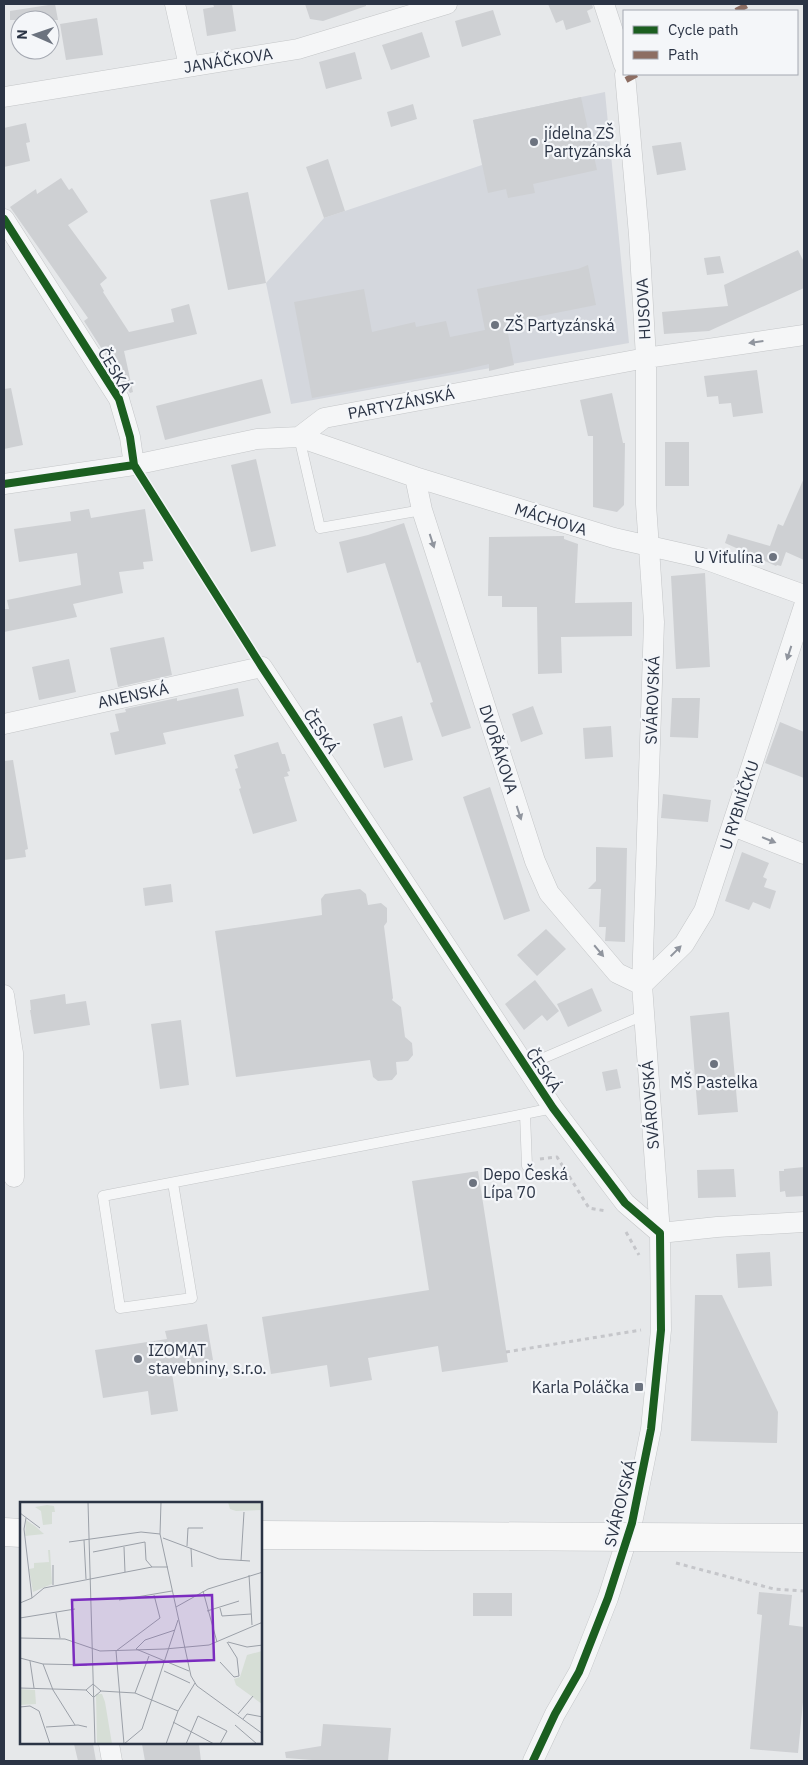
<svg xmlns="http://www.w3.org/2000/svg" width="808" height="1765" viewBox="0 0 808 1765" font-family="'IBM Plex Sans',sans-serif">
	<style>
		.built { fill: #d4d7dd }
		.building { fill: #ced0d3 }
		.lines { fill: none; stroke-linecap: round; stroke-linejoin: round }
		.service-casing { stroke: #c4c6c8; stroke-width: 11 }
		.minor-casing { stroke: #c4c6c8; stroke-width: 21 }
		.primary-casing { stroke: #c2c5c8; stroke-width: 29 }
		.path { stroke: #c5c6ca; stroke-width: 3; stroke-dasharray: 4 4; stroke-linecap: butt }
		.service { stroke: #f5f6f7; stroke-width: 10 }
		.minor { stroke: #f5f6f7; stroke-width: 20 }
		.primary { stroke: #f8f8f8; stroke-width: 28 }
		.primary-bridge-casing { stroke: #c2c5c8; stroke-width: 29; stroke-linecap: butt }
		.primary-bridge { stroke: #f8f8f8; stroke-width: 28 }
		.quiet { stroke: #8d6e63; stroke-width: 6; stroke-dasharray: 12 6; stroke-linecap: butt }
		.cycleway-casing { stroke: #f4f6f9; stroke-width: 11 }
		.cycleway { stroke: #1b5e20; stroke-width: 8 }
		.oneway { fill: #90959e }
		.poi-dot { fill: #6c737f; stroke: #f4f6f9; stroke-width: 2 }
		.labels { text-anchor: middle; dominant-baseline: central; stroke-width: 4.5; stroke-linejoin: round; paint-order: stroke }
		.street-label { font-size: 16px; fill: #2b3445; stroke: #f4f6f9 }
		.poi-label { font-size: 16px; fill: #2b3445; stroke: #f4f6f9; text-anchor: start }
		.inset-road { fill: none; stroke: #9ba0a8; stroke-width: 1 }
		.view { fill: #7b2cbf; fill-opacity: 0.15; stroke: #7b2cbf; stroke-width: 2.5 }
		.inset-edge { fill: none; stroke: #2b3445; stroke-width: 2.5 }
	</style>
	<rect width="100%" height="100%" fill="#e6e8ea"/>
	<path class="built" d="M605 92 629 343 291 404 266 283 324 218 482 165 473 120Z"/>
	<path class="building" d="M55 4 58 20H10V11Z
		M213 4H232L236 31 207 36 203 9 214 7Z
		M305 4H366V6L323 21 310 19Z
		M548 4H592L593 8 587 11 591 22 566 30 563 20 556 23Z
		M493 10 501 35 462 47 455 21Z
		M97 18 103 55 66 60 60 24Z
		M422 32 430 57 391 70 382 45Z
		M355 52 362 79 326 89 319 62Z
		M581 97 597 170 533 184 535 193 508 198 506 189 488 193 473 120Z
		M413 104 417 119 391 127 387 112Z
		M26 123 30 142 26 143 30 161 4 167V128Z
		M681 142 686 170 657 175 652 146Z
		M328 159 345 211 324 218 306 167Z
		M61 178 69 190 72 188 88 212 68 225 107 278 100 284 104 291 103 292 129 332 174 322 171 309 189 304 197 334 124 351 133 392 130 393 84 321 88 318 10 207 36 189 37 194Z
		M248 192 266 283 228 290 210 200Z
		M798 250 804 262V288L709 331 664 334 662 312 728 306 724 285Z
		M720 256 724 273 707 275 704 258Z
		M588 265 596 305 506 323 514 365 489 371V364L459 371 312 398 294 302 364 289 372 332 415 322 416 327 446 321 450 337 485 330 477 289 578 269Z
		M757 370 763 413 733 417 731 403 719 404 718 396 707 397 704 376Z
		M262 379 271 413 165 440 156 406Z
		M11 388 23 445 4 449V389Z
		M612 393 623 443H625L624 505 617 512 593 507V436H588L580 400Z
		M665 442H689V486H665Z
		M256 459 276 546 251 552 231 465Z
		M804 478V560L786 552 781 566 777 565 776 566 725 543 728 534 770 546 778 524 783 526Z
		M89 509 91 518 145 509 153 561 143 562 144 569 119 572 123 593 73 604 77 617 4 632V609H9L7 600 81 585 77 553 19 562 14 529 71 521 70 512Z
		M404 523 471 728 442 737 430 703 433 702 420 662 417 663 385 563 347 573 339 542 368 535Z
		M564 536V539L578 544 575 603 632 602V636L561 637 562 673 538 674 537 607H502V596H488L489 537Z
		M705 573 710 667 676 669 671 576Z
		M164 637 172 675 118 687 110 648Z
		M69 659 76 692 39 700 32 667Z
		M238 688 244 716 163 733 166 744 115 755 110 733 119 731 115 714 126 712 125 709 177 698V701Z
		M672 698H700L698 738 670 737Z
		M533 706 543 734 521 742 512 714Z
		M402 716 413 760 384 768 373 724Z
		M780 722 804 732V778L765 763Z
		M611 726 613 757 585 759 583 728Z
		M278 742 282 754H285L290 771 287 772 289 776 284 777 297 821 253 834 239 789 241 788 235 769 238 768 234 755Z
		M13 760 28 849 25 850 26 857 4 860V761Z
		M490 787 530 911 504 920 463 797Z
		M663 794 711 800 708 822 661 818Z
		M596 847 627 848 625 942 605 941 606 927H599L601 889H588L596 881Z
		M742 852 769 863 763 877 767 879 764 887 776 891 770 909 753 902 749 910 725 901Z
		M171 884 173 902 145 906 143 888Z
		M360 889 366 894 368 905 381 903 387 908V922L384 926 393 998 392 1000 401 1007 405 1037 412 1043 413 1055 408 1061 396 1062 397 1074 392 1080 378 1081 373 1077 370 1060 236 1077 215 931 322 915 321 899 325 894Z
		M546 929 566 949 537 976 517 955Z
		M535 980 559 1011 547 1021 542 1015 524 1030 505 1004Z
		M592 988 602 1011 568 1027 557 1004Z
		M65 994 66 1004 86 1001 90 1025 34 1034 30 1010H31L30 1000Z
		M729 1012 738 1112 698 1115 690 1016Z
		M181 1020 189 1085 160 1089 151 1024Z
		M617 1069 621 1088 606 1091 602 1072Z
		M804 1167V1196L786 1197 785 1191 780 1192 779 1171H784V1169Z
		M734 1169 736 1197 698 1198 697 1170Z
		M478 1171 508 1362 442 1372 438 1346 368 1358 372 1380 330 1387 327 1365 271 1374 262 1317 429 1290 412 1181Z
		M770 1252 772 1286 738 1288 736 1254Z
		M695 1295H722L778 1412 777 1443 691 1441Z
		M207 1324 213 1360 171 1367 178 1411 151 1415 148 1391 103 1398 95 1350 167 1339 165 1331Z
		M759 1592 792 1595 789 1625 804 1627V1692L798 1753 750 1749 762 1615 757 1614Z
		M473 1593H512V1616H473Z
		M323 1724 391 1728 388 1761H325L286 1758 285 1752 321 1746Z
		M74 1744H93L96 1761H78Z
		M142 1744H199L201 1761H145Z"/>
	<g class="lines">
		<defs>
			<path id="service" d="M299 437 320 528 422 510
				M525 1066 644 1015
				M525 1114 527 1166
				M173 1183 192 1298 120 1308 103 1196 505 1118 553 1108"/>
			<path id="minor" d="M175 4 189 66
				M604 4 624 65
				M4 97 298 49 447 4
				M4 219 119 399 130 437 134 465
				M299 437 415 477 614 538 702 558 804 595
				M415 477 422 510 535 861 549 893 617 973 642 985
				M4 484 134 465 257 439 299 437 324 418 646 358 804 335
				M4 724 262 667 553 1108 625 1203 660 1233
				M733 826 804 854
				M642 985 684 944 704 911 804 606
				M4 995 13 1053 14 1177
				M660 1233 717 1227 804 1222
				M109 1744 112 1761
				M533 1761 555 1714 579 1672 608 1598 632 1523 651 1429 661 1330 660 1233 642 985 654 622 646 504V358L639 235 625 74"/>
			<path id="primary" d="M4 1532 21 1533"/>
		</defs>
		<use href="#service" class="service-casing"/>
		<use href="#minor" class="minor-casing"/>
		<use href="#primary" class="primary-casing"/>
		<path class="path" d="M540 1159 557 1157 589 1208 606 1211
			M626 1232 639 1255
			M506 1352 641 1330
			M676 1563 774 1589 804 1591"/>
		<use href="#service" class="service"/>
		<use href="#minor" class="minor"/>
		<use href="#primary" class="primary"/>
		<defs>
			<path id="primary-bridge" d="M261 1535 804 1538"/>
		</defs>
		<use href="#primary-bridge" class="primary-bridge-casing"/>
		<use href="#primary-bridge" class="primary-bridge"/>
		<path class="quiet" d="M736 11 749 4
			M626 80 637 74"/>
		<defs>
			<path id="cycleway" d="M4 219 119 399 130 437 134 465 262 667 553 1108 625 1203 660 1233 661 1330 651 1429 632 1523 608 1598 579 1672 555 1714 533 1761
				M4 484 134 465"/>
		</defs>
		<use href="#cycleway" class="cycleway-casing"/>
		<use href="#cycleway" class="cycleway"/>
	</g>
	<defs><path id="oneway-solid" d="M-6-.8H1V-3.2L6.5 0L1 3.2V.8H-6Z" transform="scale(1.25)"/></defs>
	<g class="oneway">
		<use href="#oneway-solid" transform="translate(756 342) rotate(172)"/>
		<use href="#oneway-solid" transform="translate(432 541) rotate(72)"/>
		<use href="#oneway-solid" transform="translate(789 653) rotate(108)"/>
		<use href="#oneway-solid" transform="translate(519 813) rotate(72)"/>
		<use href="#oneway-solid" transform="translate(769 840) rotate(22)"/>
		<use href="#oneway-solid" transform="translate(599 951) rotate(50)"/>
		<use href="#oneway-solid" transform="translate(676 951) rotate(-45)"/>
	</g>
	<g class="poi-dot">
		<circle cx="534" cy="142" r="5"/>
		<circle cx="495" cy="325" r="5"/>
		<circle cx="773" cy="557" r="5"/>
		<circle cx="714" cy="1064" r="5"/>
		<circle cx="473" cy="1183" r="5"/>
		<circle cx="138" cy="1359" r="5"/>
		<rect x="634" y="1382" width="10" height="10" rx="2.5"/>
	</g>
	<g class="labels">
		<g class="street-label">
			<text transform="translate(228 60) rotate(-9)">JANÁČKOVA</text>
			<text transform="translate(643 309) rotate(-93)">HUSOVA</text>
			<text transform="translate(115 370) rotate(59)">ČESKÁ</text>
			<text transform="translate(401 403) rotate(-11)">PARTYZÁNSKÁ</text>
			<text transform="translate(551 519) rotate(17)">MÁCHOVA</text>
			<text transform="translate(133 695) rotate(-12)">ANENSKÁ</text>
			<text transform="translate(652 700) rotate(-88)">SVÁROVSKÁ</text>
			<text transform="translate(321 731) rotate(57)">ČESKÁ</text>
			<text transform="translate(499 749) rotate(72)">DVOŘÁKOVA</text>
			<text transform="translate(739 805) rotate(-72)">U RYBNÍČKU</text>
			<text transform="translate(544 1070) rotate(56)">ČESKÁ</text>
			<text transform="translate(650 1105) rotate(-94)">SVÁROVSKÁ</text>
			<text transform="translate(620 1503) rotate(-76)">SVÁROVSKÁ</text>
		</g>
		<g class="poi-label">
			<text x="544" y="133">jídelna ZŠ<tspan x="544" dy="18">Partyzánská</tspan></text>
			<text x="505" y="325">ZŠ Partyzánská</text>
			<text x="763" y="557" text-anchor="end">U Viťulína</text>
			<text x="714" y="1082" text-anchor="middle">MŠ Pastelka</text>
			<text x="483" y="1174">Depo Česká<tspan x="483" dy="18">Lípa 70</tspan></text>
			<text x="148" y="1350">IZOMAT<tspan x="148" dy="18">stavebniny, s.r.o.</tspan></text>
			<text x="629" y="1387" text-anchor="end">Karla Poláčka</text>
		</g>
	</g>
	<g transform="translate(20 1502)">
		<rect width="242" height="242" fill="#e6e8ea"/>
		<path d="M208 0H242V8L216 9 210 7ZM27 3 34 4 35 10H32V22L23 23 21 9 15 5ZM6 18 15 24 24 32 5 34ZM28 48H30L32 82 13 90 9 67 14 66V61L29 60ZM242 149V202L216 183 214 177 220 175 227 153ZM0 187 15 188 16 202 0 203ZM76 192H82L85 200 92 242H77Z" fill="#d6ded6"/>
		<path class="inset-road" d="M68 0 75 242M141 0 140 32 171 174 177 184 243 232M0 11 20 26M6 16 4 27 12 96M143 36 199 57 230 59M64 38 66 77M49 40 121 30 140 32M167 44 168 26H183M104 45 105 70M171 46 172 65M73 50 125 40 126 58 132 65M221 59 224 10M33 63V83M229 73 232 123M183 89 197 140M99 98 152 89M0 101 12 96 24 86 132 65H148M156 105 188 87 243 70M200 106 202 114 231 112M187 109 219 99M36 111 40 136M0 116 55 107M0 136 45 137 80 149 145 147 189 143 243 120M208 140 227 145 243 143M116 147 169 169M116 147 125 138 155 128M96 149 104 242M96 149 140 116 134 93M0 156 23 162 67 163M10 159 14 186M200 160 214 175 219 174 217 156 207 140M23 162 33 188 55 223M144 169 170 181M73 182 81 189 74 195M0 186 66 188M81 189 115 191 158 209M115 191 129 154M73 195 66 188 73 182M0 205 10 204 19 209 30 242M218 212 233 194M223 217 227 212 243 215M153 220 194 242M215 223 237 242M26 225 58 223 67 225M104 242 122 227 158 118M146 242 158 209 175 181M166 242 178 214 207 229 200 242"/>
		<path class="view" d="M192 93 194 158 54 163 52 98Z"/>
		<rect width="242" height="242" class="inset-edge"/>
	</g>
	<rect width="808" height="1765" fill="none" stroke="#2b3445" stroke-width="10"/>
	<rect x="623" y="10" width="175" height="65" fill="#f4f6f9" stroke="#a4a8b1"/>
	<rect x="633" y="26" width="25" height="8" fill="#1b5e20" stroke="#a4a8b1"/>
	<text x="668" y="35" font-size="15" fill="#2b3445">Cycle path</text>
	<rect x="633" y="51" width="25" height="8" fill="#8d6e63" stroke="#a4a8b1"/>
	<text x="668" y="60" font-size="15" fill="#2b3445">Path</text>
	<g transform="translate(35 35) rotate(272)"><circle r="24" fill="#f4f6f9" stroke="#a4a8b1"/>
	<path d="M0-4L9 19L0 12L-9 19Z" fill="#6c737f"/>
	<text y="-8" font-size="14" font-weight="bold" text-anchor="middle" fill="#2b3445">N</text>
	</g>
</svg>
